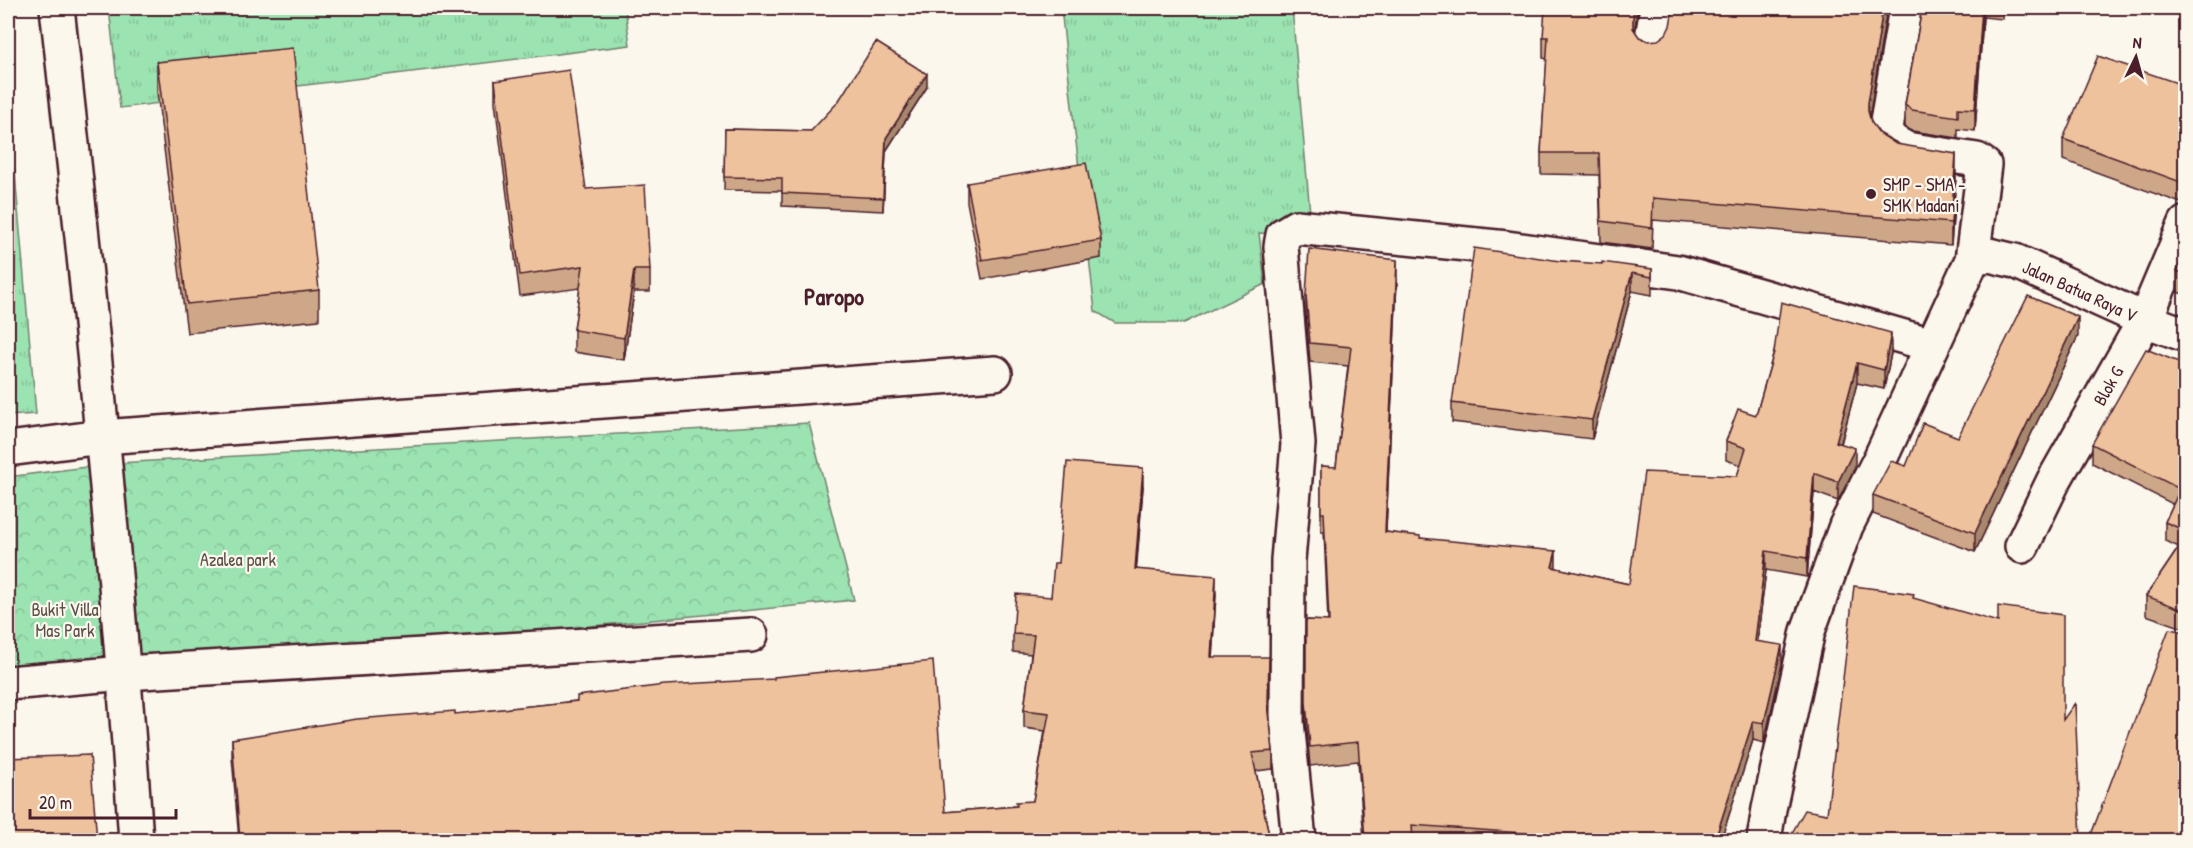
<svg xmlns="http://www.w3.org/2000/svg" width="2193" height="848" viewBox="0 0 2193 848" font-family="'Patrick Hand',sans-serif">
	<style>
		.grass { fill: url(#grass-tufts); stroke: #72816e; stroke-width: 1.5 }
		.park { fill: url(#park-crowns); stroke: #72816e; stroke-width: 1.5 }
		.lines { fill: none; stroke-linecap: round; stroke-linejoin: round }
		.minor-casing { stroke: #4a1f2b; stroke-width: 38 }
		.minor { stroke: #fbf7ec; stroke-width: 33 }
		.wall { fill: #cda787; stroke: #4a1f2b; stroke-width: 1.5 }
		.shaded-wall { fill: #a7886e; stroke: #4a1f2b; stroke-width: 1.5 }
		.building { fill: #eec29d; stroke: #4a1f2b; stroke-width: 1.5 }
		.poi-dot { fill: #4a1f2b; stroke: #fbf7ec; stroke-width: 2 }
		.labels { text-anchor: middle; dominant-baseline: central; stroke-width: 4.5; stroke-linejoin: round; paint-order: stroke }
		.poi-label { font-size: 18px; fill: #4a1f2b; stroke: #fbf7ec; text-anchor: start }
		.street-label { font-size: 18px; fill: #4a1f2b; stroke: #fbf7ec }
		.park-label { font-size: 18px; fill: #5e504c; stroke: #fbf7ec }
		.district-label { font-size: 24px; font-weight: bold; fill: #4a1f2b; stroke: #fbf7ec }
	</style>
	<defs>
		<pattern id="grass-tufts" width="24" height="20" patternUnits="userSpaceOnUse" patternTransform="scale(1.5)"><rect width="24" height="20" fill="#9be3b1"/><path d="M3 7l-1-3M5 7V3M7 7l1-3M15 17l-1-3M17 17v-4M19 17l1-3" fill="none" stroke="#87c298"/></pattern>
		<pattern id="park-crowns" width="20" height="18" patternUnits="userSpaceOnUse" patternTransform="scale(1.5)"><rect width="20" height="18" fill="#9be3b1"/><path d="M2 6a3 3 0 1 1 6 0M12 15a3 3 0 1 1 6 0" fill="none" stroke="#87c298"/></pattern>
	</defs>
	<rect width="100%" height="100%" fill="#fbf7ec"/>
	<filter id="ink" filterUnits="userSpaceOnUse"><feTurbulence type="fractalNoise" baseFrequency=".0167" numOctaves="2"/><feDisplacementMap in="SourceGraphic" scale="12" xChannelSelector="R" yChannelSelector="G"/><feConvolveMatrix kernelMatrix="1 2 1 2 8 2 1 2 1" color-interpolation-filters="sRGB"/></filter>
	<g filter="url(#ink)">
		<path class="grass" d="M109 8H625L630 45 120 108Z
			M1061 8H1292L1312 236 1259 233 1265 284 1184 323H1115L1095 311Z
			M8 94 36 414 8 416Z"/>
		<path class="park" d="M809 423 854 600 8 684V477L118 463Z"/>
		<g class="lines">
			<defs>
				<g id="minor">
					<path d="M57 8C88 285 117 562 136 840"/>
					<path d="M1651 44 1657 8"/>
					<path id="s1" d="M1972 260 1980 256 1989 255 2015 261 2145 320 2186 335"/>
					<path d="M8 449 102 437 995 373"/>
					<path id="s2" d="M2022 546 2053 482 2145 320 2186 223"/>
					<path d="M8 683 125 673 751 635"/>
					<path d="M1299 840 1287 722 1288 560 1298 444 1281 246 1283 235 1296 227 1507 248 1678 272 1932 345"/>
					<path d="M1764 840 1769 809 1808 631 1846 526 1881 457 1972 260 1984 165 1977 160 1906 149 1889 139 1886 128 1906 8"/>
				</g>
			</defs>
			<use href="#minor" class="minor-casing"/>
			<use href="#minor" class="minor"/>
		</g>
		<path class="wall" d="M1637 8 1634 30 1639 37 1648 41 1869 116 1871 122 1879 133 1956 176 1951 245 1653 220 1652 249 1601 242 1599 175 1541 174V153L1547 59 1543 58V37Z
			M1922 8H2003L2002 19 1983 17 1975 131 1958 129V138L1912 131 1905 127V105Z
			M2158 8H2186V17Z
			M157 62 319 290V320L187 333 157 92Z
			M495 81 586 189 650 270V292H634L624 360 574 352V330L580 288 520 296 495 102Z
			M2186 86V205L2063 160V139Z
			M927 87 886 151 883 211 782 206V191L724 190 725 129 811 131Z
			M967 183 1101 240V258L982 279 967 202Z
			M2186 252V295L2177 292V271Z
			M1560 261 1652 269V295L1632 291 1592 439 1452 422V403Z
			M1397 279 1386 532 1420 538 1629 584 1737 476 1741 465 1726 460V441L1756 415 1774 352 1891 353 1884 389 1857 383 1841 444 1855 467 1838 501 1814 492 1807 577 1766 570 1757 641 1782 664 1764 743 1753 740 1721 840H1364L1358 761 1310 766 1306 721V620L1328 621 1324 532H1321V466L1336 467 1348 366 1310 362 1306 315V295Z
			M2078 336 1975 552 1873 514V495L1906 466 1958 437Z
			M2186 365V629L2146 615V596L2179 547 2165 541V522L2173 504 2092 463V444Z
			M1143 487 1136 569 1216 594 1212 657 1268 704 1273 751V769L1256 771 1270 840H239L232 757V739L577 701 945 812 1016 806 1033 801 1045 731 1024 728V710L1031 654 1013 652V634L1051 597 1058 563Z"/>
		<path class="shaded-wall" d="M1634 8H1637V13L1633 41V19Z
			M1883 8H1887L1868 125V103Z
			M1982 8H1983V17L1975 131V109Z
			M927 74V87L886 151 883 211 886 138Z
			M1956 154V176L1951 245V223Z
			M1397 260V279L1385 551V532Z
			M634 270V292L624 360V338Z
			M1632 273V291L1592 439V420Z
			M2078 317V336L1975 552V533Z
			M1891 333V353L1884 389V370Z
			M1857 363V383L1836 461V442Z
			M1855 448V467L1838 501V482Z
			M1143 468V487L1135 588V569Z
			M1814 473V492L1807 577V558Z
			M1556 551V570L1552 567Z
			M1766 551V570L1755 660V641Z
			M1216 576V594L1211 676V657Z
			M1782 645V664L1764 743V723Z
			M1753 721V740L1721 840H1715Z"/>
		<path class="building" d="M1545 8H1634L1633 19V28L1639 37 1648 41 1658 40 1666 34 1670 26 1673 8H1883L1868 103V111L1871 122 1879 133 1896 144 1956 154 1951 223 1653 198 1652 228 1601 221 1599 153H1541L1548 37H1543Z
			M1922 8H1982L1975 109 1958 108V117L1912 110 1905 105Z
			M876 42 927 74 886 138 883 198 782 193V178L724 177 725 129 811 131 838 102Z
			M293 48 319 290 187 304 157 62Z
			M2098 56 2186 86V184L2063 139Z
			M569 70 586 189 645 185 650 270H634L624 338 574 330 583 266 520 275 495 81Z
			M1086 163 1101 240 982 260 967 183Z
			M1474 248 1560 261 1602 264V262L1652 269V277L1632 273 1592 420 1452 403Z
			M1309 249 1397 260 1385 532 1420 536V538L1556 551 1552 567 1629 584 1644 472 1737 476 1746 448 1726 441 1738 409 1756 415 1774 352 1781 302 1891 333 1884 370 1857 363 1836 442 1855 448 1838 482 1814 473 1807 558 1766 551 1755 641 1782 645 1764 723 1753 721 1715 840H1548L1549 835 1412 825 1413 840H1365L1358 742 1310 747 1306 702V620L1329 621 1324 513H1321V466L1336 467 1351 347 1310 343 1306 295Z
			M2186 252V274L2177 271Z
			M2028 296 2078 317 1975 533 1873 495 1891 461 1906 466 1923 423 1958 437Z
			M2146 349 2186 365V531L2165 522 2180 489 2092 444Z
			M1067 462 1143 468 1135 569 1216 576 1211 657H1269L1268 703 1273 751 1252 753 1270 840H240L232 739 357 719 455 711V714L577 701V696L665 685 774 679V677L933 661 945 812 1017 806 1016 802 1033 801 1049 713 1024 710 1034 635 1013 634 1016 594 1051 597 1054 563H1058Z
			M2186 537V611L2146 596Z
			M1854 586 1914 594 1913 598 1998 622V606L2063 615V720L2075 703 2081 840H1788L1805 810 1827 814Z
			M2169 629 2186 632V680L2181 686 2186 687V840H2089Z
			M90 755 97 840H8V758Z"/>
	</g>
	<circle class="poi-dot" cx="1871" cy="194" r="6"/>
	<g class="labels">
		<g class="poi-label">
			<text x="1883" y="184">SMP - SMA -<tspan x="1883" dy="21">SMK Madani</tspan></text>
		</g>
		<g class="street-label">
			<text stroke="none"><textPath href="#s1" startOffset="116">Jalan Batua Raya V</textPath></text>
			<text stroke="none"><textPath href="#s2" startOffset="182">Blok G</textPath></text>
		</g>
		<g class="park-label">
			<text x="238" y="559">Azalea park</text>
			<text x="65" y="609">Bukit Villa<tspan x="65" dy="21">Mas Park</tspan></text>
		</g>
		<g class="district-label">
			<text x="834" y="296">Paropo</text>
		</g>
	</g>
	<rect width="2193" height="848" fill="none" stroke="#fbf7ec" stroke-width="30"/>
	<rect x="15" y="15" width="2163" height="818" fill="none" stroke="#4a1f2b" stroke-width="2" filter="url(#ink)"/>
	<g transform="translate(2136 57) rotate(5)" stroke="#fbf7ec" stroke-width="4.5" paint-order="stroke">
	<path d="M0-4.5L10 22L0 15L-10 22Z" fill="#4a1f2b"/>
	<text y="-9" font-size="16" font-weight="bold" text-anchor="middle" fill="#4a1f2b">N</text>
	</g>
	<path d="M30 809v9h146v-9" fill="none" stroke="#4a1f2b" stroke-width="3"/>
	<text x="39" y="809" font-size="18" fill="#4a1f2b" stroke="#fbf7ec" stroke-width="4.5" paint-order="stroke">20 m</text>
</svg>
